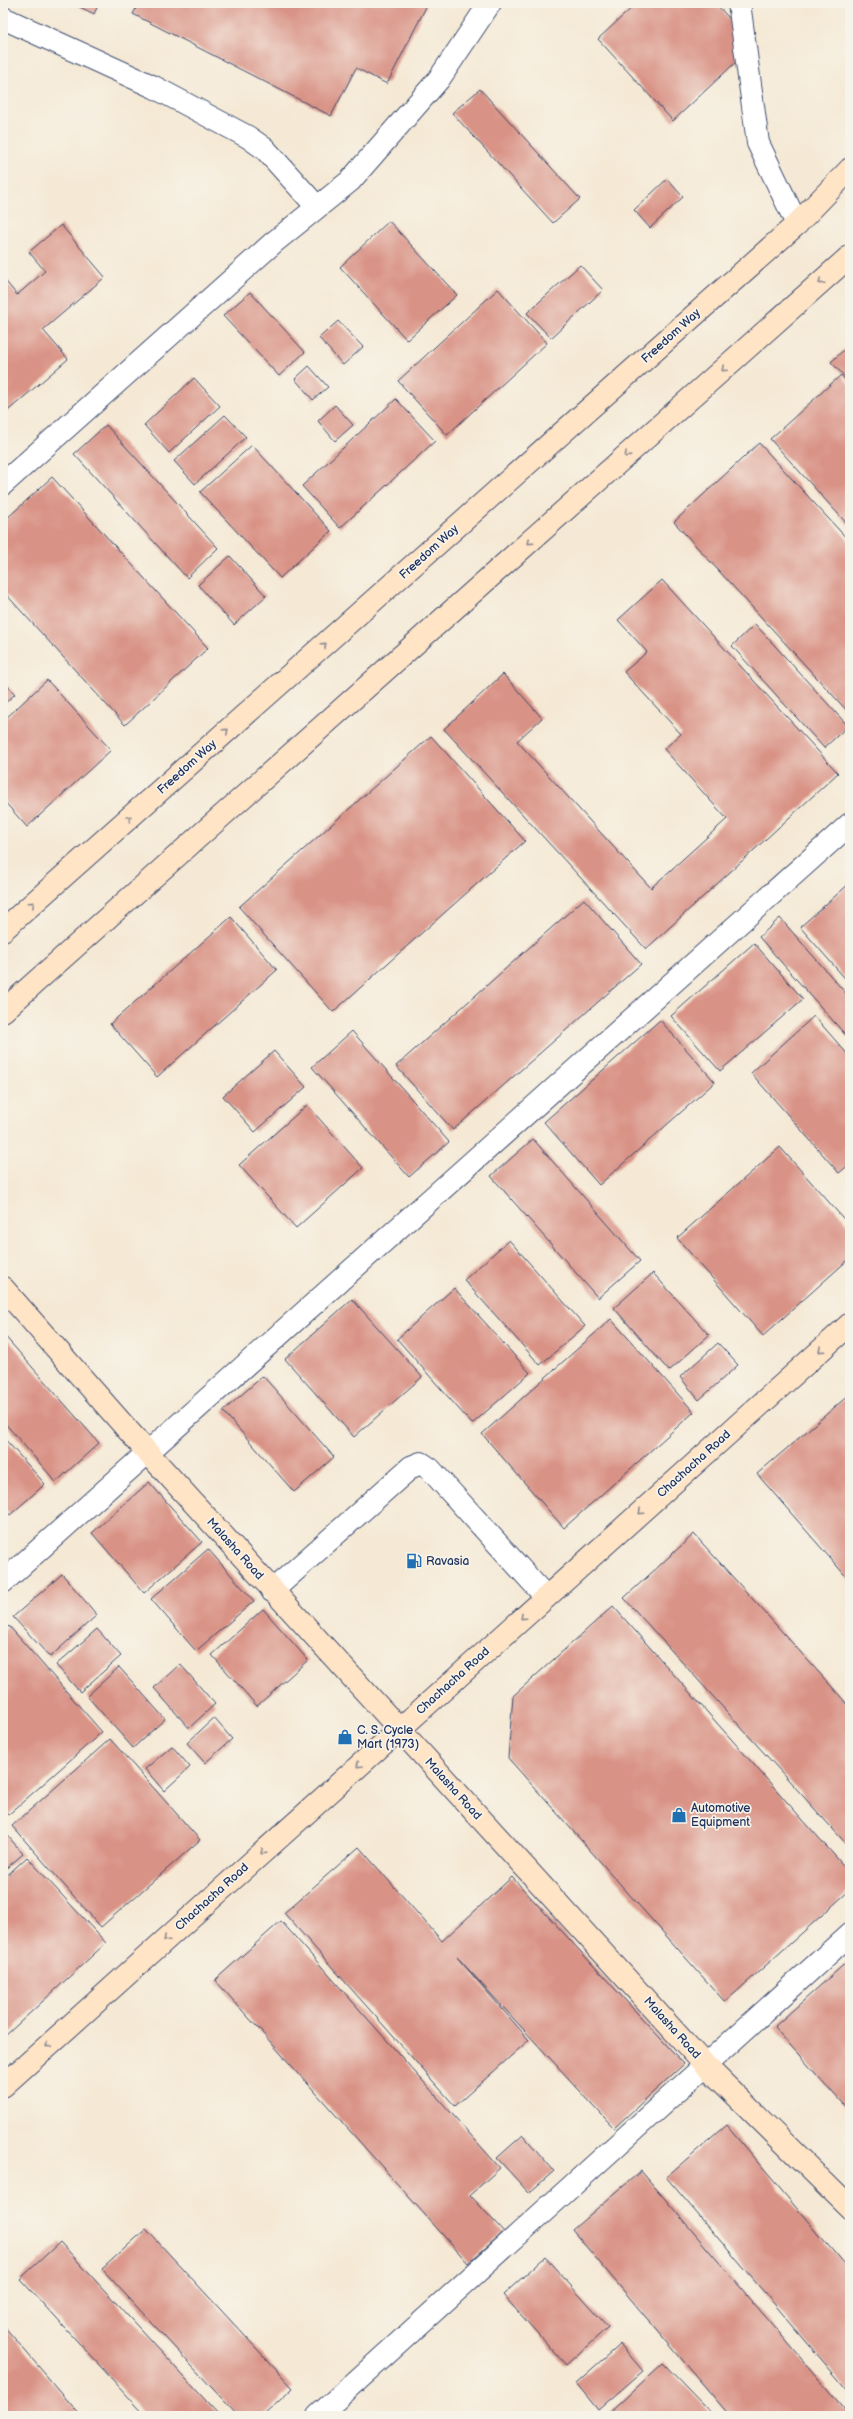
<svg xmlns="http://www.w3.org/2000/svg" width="853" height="2419" viewBox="0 0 853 2419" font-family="'Balsamiq Sans',sans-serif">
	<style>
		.building { fill: #d99386 }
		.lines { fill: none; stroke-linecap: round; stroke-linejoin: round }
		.lane-casing { stroke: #3c4b70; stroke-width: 24 }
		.secondary-casing { stroke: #3c4b70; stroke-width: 24 }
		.lane { stroke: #fff; stroke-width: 22 }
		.secondary { stroke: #ffe4c6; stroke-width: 22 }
		.oneway { stroke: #8d8a92 }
		.labels { text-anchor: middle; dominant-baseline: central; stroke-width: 3.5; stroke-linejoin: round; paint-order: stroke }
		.street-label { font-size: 12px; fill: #1b2f5e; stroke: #f7f3e8 }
		.poi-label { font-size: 12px; fill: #1b2f5e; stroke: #f7f3e8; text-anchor: start }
	</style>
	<rect width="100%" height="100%" fill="#f7f3e8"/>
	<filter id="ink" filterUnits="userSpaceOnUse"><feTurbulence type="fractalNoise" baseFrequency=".025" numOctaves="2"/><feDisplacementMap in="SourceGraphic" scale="8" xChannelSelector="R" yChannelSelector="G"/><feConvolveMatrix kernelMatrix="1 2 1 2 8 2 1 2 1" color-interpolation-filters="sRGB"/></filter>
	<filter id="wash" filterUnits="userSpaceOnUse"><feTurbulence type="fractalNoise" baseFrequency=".012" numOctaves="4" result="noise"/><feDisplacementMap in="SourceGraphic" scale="16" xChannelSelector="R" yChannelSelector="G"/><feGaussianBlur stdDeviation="0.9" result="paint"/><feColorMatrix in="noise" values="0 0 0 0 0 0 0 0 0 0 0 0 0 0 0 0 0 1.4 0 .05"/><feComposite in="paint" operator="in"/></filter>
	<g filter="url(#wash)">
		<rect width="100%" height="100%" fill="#f5e9d5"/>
		<g id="blocks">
			<path class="building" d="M72 3H99L94 14Z
				M139 3H428L387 84 356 68 331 116 133 14Z
				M637 3H715L754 45 673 121 598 39Z
				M480 89 580 199 553 223 452 113Z
				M667 179 683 197 650 228 634 210Z
				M389 221 457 295 407 340 340 267Z
				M61 225 105 277 43 330 68 359 3 415V278L17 295 45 271 29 252Z
				M580 265 603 290 551 338 527 313Z
				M498 289 547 343 447 435 398 381Z
				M250 292 305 352 279 376 223 316Z
				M338 321 363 347 343 365 319 338Z
				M850 344V382L831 362Z
				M309 366 328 387 313 400 295 379Z
				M841 375 850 385V527L770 439Z
				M194 378 220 406 169 453 144 425Z
				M396 399 435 441 340 528 302 486Z
				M335 405 353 425 335 441 318 421Z
				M225 415 246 437 195 484 174 461Z
				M106 425 218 548 187 578 74 454Z
				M759 443 850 542V714L674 522Z
				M252 445 331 531 280 578 200 492Z
				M52 477 208 648 125 725 3 591V522Z
				M230 556 266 596 234 625 198 585Z
				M662 580 838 773 646 949 444 729 503 674 542 718 517 741 651 888 727 819 664 749 681 734 624 672 647 652 618 620Z
				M755 624 848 726 824 748 732 646Z
				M47 680 111 750 27 827 3 800V721Z
				M3 681 15 694 3 705Z
				M431 736 525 841 333 1012 239 907Z
				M850 883V984L800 927Z
				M584 899 641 964 453 1130 396 1066Z
				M231 917 277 970 157 1077 110 1024Z
				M780 918 850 998V1040L759 937Z
				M754 943 803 999 720 1071 671 1016Z
				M814 1016 850 1057V1164L839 1173 751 1073Z
				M660 1020 715 1082 599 1185 544 1122Z
				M352 1031 449 1142 409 1177 312 1067Z
				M274 1051 306 1087 255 1132 223 1096Z
				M307 1105 363 1168 296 1228 239 1165Z
				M533 1139 640 1261 598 1298 491 1176Z
				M780 1147 850 1226V1258L763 1336 677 1238Z
				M509 1240 585 1326 540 1365 464 1280Z
				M653 1273 709 1335 669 1371 614 1308Z
				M454 1288 530 1373 472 1424 397 1339Z
				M352 1299 422 1377 354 1437 285 1359Z
				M611 1319 694 1412 564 1528 482 1434Z
				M3 1334 99 1443 56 1482 3 1421Z
				M718 1343 738 1365 699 1400 680 1377Z
				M263 1376 334 1457 294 1492 223 1411Z
				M850 1394V1581L757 1474Z
				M3 1437 45 1484 10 1515 3 1507Z
				M149 1482 202 1542 144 1593 92 1533Z
				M694 1534 850 1707V1848L624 1598Z
				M208 1549 254 1601 196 1651 151 1599Z
				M62 1574 97 1615 50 1657 13 1617Z
				M613 1606 850 1873V1890L725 2002 508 1758 513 1696Z
				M263 1609 308 1660 257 1706 212 1655Z
				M9 1626 102 1732 8 1815 3 1809V1631Z
				M97 1629 121 1656 80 1692 56 1665Z
				M180 1664 215 1704 189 1728 154 1688Z
				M119 1667 165 1719 133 1748 87 1696Z
				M214 1718 232 1739 205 1763 187 1743Z
				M110 1739 200 1840 101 1927 12 1826Z
				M172 1746 190 1767 164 1791 145 1769Z
				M3 1830 23 1854 3 1871Z
				M359 1847 442 1941 512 1877 684 2064 614 2128 457 1957 529 2040 455 2106 284 1913Z
				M27 1857 106 1943 4 2037 3 1879Z
				M281 1921 500 2168 470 2195 504 2232 468 2263 215 1980Z
				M850 1959V2112L774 2027Z
				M726 2125 850 2271V2393L666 2177Z
				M523 2135 554 2171 529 2193 497 2158Z
				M641 2171 846 2411 850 2408V2416H730L572 2230Z
				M146 2229 293 2388 263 2416H238L102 2269Z
				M60 2242 220 2416H146L20 2279Z
				M545 2257 608 2327 566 2365 503 2295Z
				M3 2325 81 2416H3Z
				M620 2344 643 2371 598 2410 576 2383Z
				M663 2363 714 2416H606Z"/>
		</g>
	</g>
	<g filter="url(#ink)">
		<use href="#blocks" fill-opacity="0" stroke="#3c4b70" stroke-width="1"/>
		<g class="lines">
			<defs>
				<path id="lane" d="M739 3 758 143 797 224
					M3 18 154 87 248 137 265 149 317 207
					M3 484 273 243 350 181 439 79 490 3
					M3 1582 850 824
					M272 1591 411 1467 421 1463 430 1469 546 1597
					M318 2416 850 1934"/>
				<path id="secondary" d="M3 930 797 224 850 169
					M3 1011 850 256
					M3 1288 148 1453 705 2065 850 2208
					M3 2086 850 1324"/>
			</defs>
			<use href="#lane" class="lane-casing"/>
			<use href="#secondary" class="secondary-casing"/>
			<use href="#lane" class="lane"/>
			<use href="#secondary" class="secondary"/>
		</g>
		<defs><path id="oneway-chevron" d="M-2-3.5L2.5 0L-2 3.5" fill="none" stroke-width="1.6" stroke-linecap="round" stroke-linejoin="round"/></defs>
		<g class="oneway">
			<use href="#oneway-chevron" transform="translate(821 282) rotate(138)"/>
			<use href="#oneway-chevron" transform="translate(724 369) rotate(138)"/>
			<use href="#oneway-chevron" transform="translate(627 455) rotate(138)"/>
			<use href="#oneway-chevron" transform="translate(530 542) rotate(138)"/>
			<use href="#oneway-chevron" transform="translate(324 645) rotate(-42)"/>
			<use href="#oneway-chevron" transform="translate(226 731) rotate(-42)"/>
			<use href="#oneway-chevron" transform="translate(129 818) rotate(-42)"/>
			<use href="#oneway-chevron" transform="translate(32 904) rotate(-42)"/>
			<use href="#oneway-chevron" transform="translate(821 1350) rotate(138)"/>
			<use href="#oneway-chevron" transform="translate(641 1512) rotate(138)"/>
			<use href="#oneway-chevron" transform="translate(523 1617) rotate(138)"/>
			<use href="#oneway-chevron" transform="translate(359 1765) rotate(138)"/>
			<use href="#oneway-chevron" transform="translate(263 1852) rotate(138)"/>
			<use href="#oneway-chevron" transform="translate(166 1939) rotate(138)"/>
			<use href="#oneway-chevron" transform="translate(48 2045) rotate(138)"/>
		</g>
	</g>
	<defs>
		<symbol id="fuel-bare" viewBox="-9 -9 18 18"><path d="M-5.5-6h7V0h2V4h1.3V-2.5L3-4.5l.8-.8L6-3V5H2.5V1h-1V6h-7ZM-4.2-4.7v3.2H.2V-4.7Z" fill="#1f6fb2" stroke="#f7f3e8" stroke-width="2.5" paint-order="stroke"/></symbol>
		<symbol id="shop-bare" viewBox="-9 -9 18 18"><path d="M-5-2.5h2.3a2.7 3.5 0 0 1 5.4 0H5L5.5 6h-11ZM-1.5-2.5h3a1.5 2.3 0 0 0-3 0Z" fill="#1f6fb2" stroke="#f7f3e8" stroke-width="2.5" paint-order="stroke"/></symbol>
	</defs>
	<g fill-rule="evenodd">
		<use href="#fuel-bare" x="403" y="1550" width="22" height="22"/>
		<use href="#shop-bare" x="334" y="1726" width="22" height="22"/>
		<use href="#shop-bare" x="668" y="1804" width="22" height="22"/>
	</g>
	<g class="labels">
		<g class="street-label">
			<text transform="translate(671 336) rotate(-42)">Freedom Way</text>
			<text transform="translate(429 552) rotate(-42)">Freedom Way</text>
			<text transform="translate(187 767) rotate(-42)">Freedom Way</text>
			<text transform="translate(694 1464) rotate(-42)">Chachacha Road</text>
			<text transform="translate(235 1549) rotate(48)">Malasha Road</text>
			<text transform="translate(453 1681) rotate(-42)">Chachacha Road</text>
			<text transform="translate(453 1789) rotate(48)">Malasha Road</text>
			<text transform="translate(212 1897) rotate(-42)">Chachacha Road</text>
			<text transform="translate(672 2028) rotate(48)">Malasha Road</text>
		</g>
		<g class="poi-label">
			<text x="426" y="1561">Ravasia</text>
			<text x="357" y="1730">C. S. Cycle<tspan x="357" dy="14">Mart (1973)</tspan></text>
			<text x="691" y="1808">Automotive<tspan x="691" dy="14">Equipment</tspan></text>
		</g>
	</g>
	<rect width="853" height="2419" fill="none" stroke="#f7f3e8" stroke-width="16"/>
</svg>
